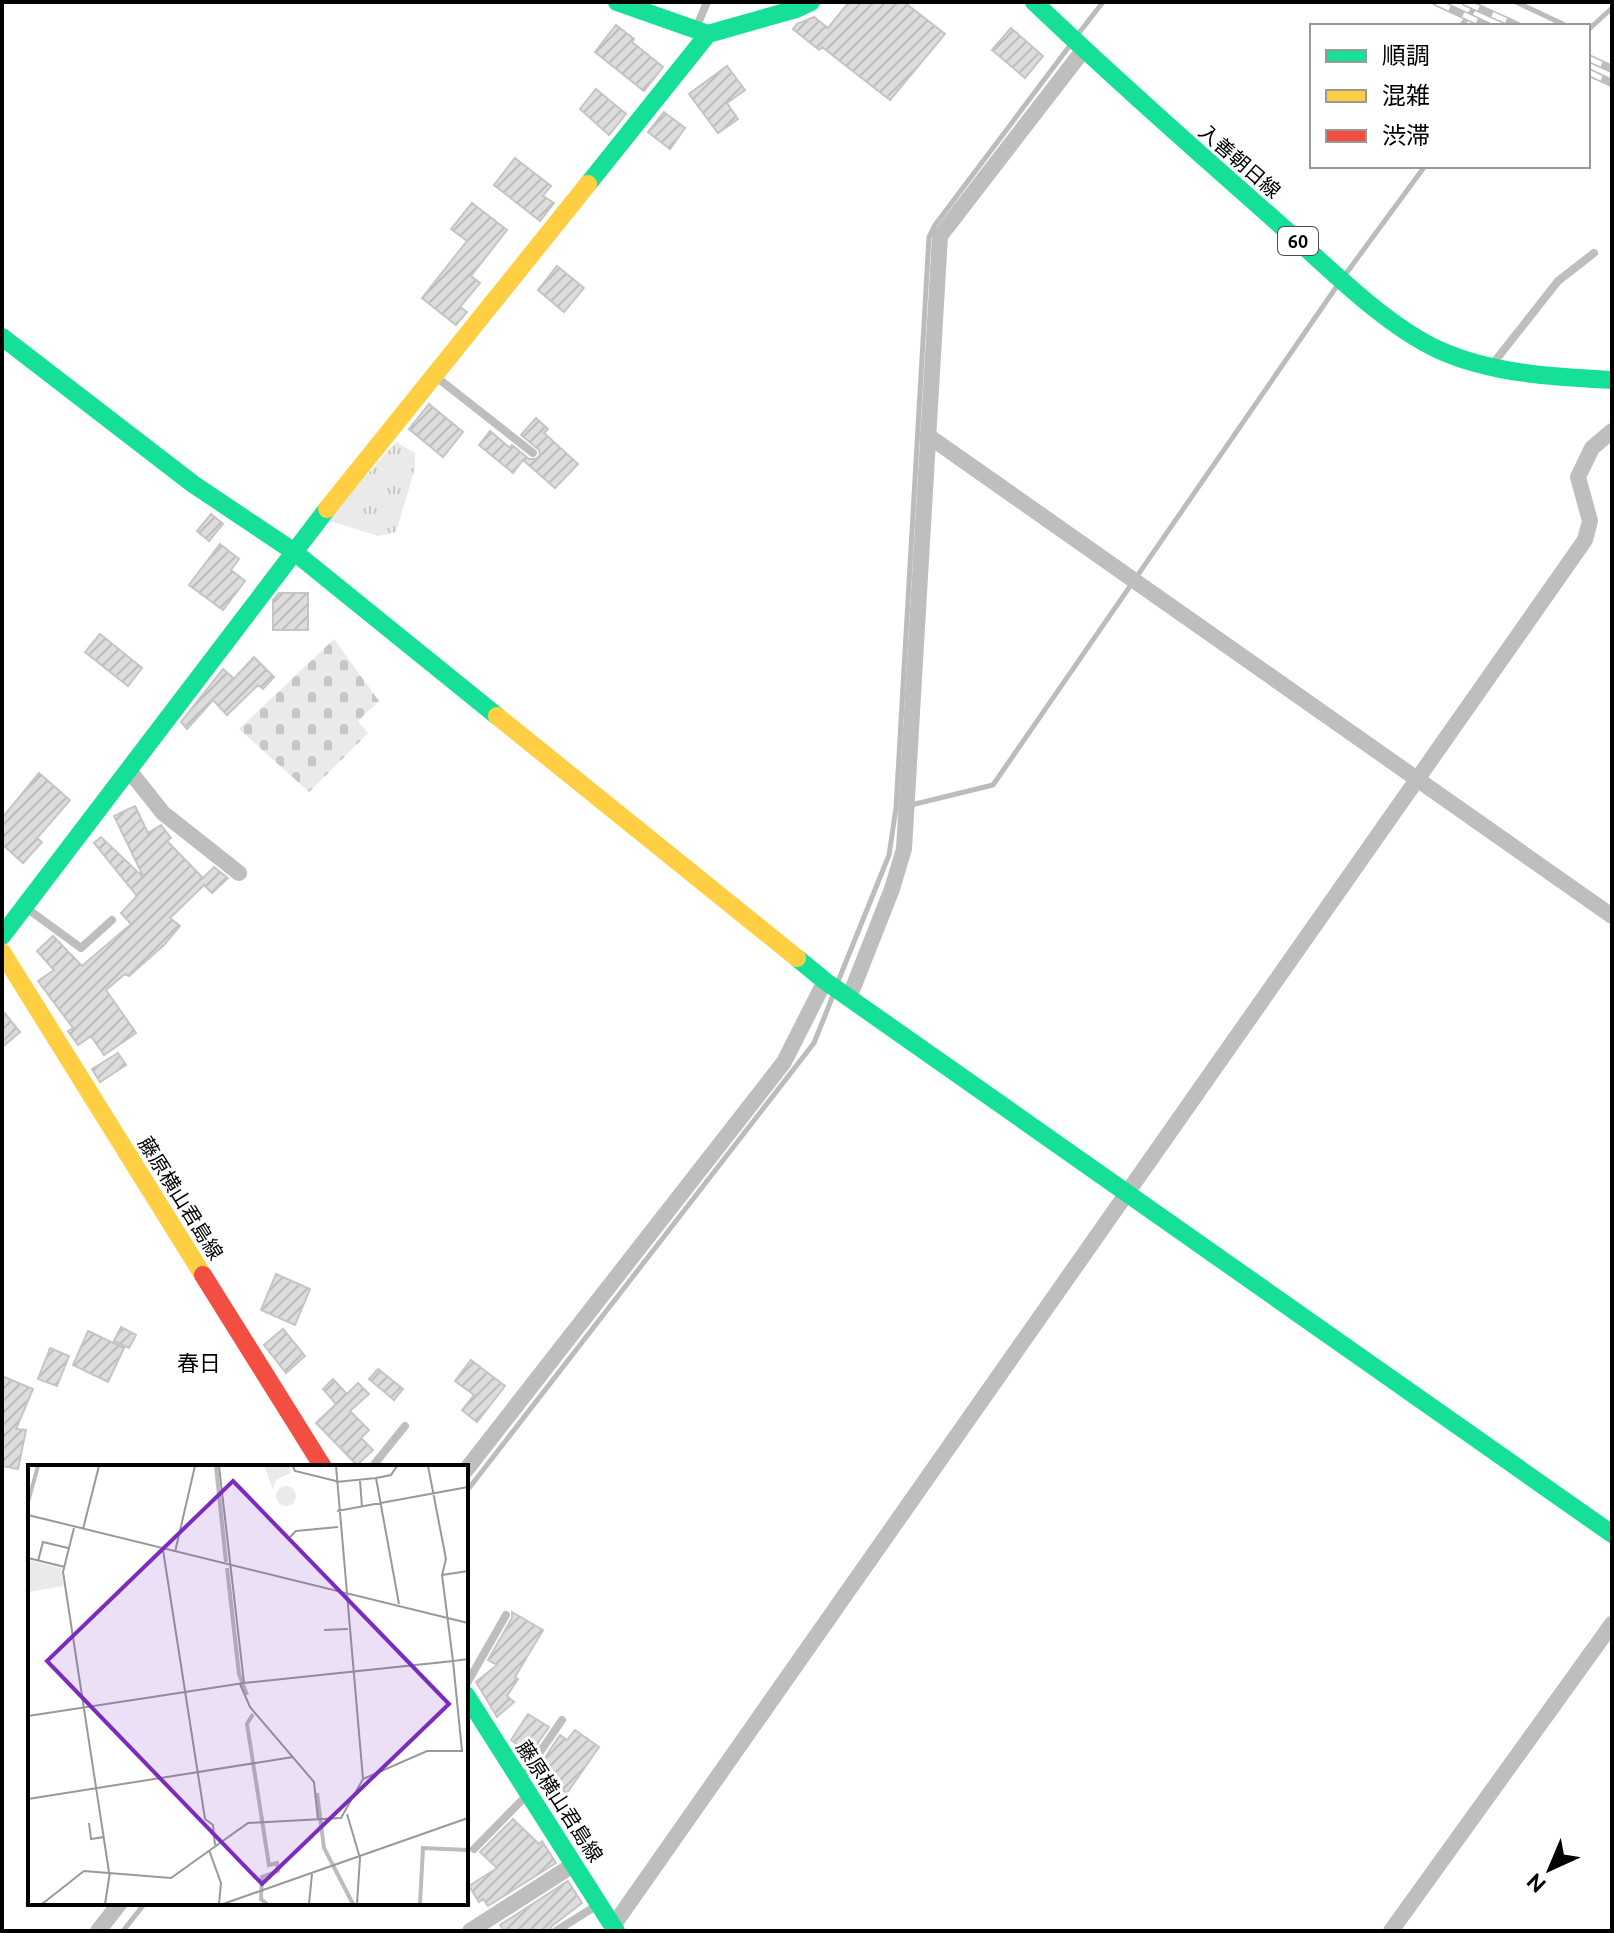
<svg xmlns="http://www.w3.org/2000/svg" width="1614" height="1933" viewBox="0 0 1614 1933" font-family="Ubuntu,'Noto Sans JP',sans-serif">
	<style>
		.grass { fill: url(#grass-tufts) }
		.cemetery { fill: url(#cemetery-stones) }
		.lines { fill: none; stroke-linecap: round; stroke-linejoin: round }
		.stream { stroke: #bcbcbc; stroke-width: 5 }
		.building { fill: url(#building-hatch); stroke: #c5c5c5; stroke-width: 2 }
		.lane { stroke: #bebebe; stroke-width: 8 }
		.street { stroke: #bebebe; stroke-width: 16 }
		.fast { stroke: #16e098; stroke-width: 18 }
		.slow { stroke: #ffcf43; stroke-width: 18 }
		.jam { stroke: #f24e42; stroke-width: 18 }
		.rail-casing { stroke: #bdbdbd; stroke-width: 8 }
		.rail { stroke: #fff; stroke-width: 5; stroke-dasharray: 15; stroke-linecap: butt }
		.labels { text-anchor: middle; dominant-baseline: central; stroke-width: 6; stroke-linejoin: round; paint-order: stroke }
		.shield { fill: #fff; stroke: #4c4c4c; stroke-width: 2 }
		.shield-label { font-size: 18px; font-weight: bold; fill: #000 }
		.street-label { font-size: 20px; fill: #000; stroke: #fff }
		.neighbourhood-label { font-size: 22px; fill: #000; stroke: #fff }
		.inset-river { fill: none; stroke: #bcbcbc; stroke-width: 4 }
		.inset-road { fill: none; stroke: #999; stroke-width: 2 }
		.view { fill: #7b2cbf; fill-opacity: 0.15; stroke: #7b2cbf; stroke-width: 4 }
		.inset-edge { fill: none; stroke: #000; stroke-width: 4 }
	</style>
	<defs>
		<pattern id="grass-tufts" width="24" height="20" patternUnits="userSpaceOnUse" patternTransform="scale(2)"><rect width="24" height="20" fill="#eaeaea"/><path d="M3 7l-1-3M5 7V3M7 7l1-3M15 17l-1-3M17 17v-4M19 17l1-3" fill="none" stroke="#c7c7c7"/></pattern>
		<pattern id="cemetery-stones" width="16" height="16" patternUnits="userSpaceOnUse" patternTransform="scale(2)"><rect width="16" height="16" fill="#eaeaea"/><path d="M2 7V4a2 2 0 0 1 4 0v3zM10 15v-3a2 2 0 0 1 4 0v3z" fill="#c7c7c7"/></pattern>
		<pattern id="building-hatch" width="6" height="6" patternUnits="userSpaceOnUse" patternTransform="scale(2)"><rect width="6" height="6" fill="#ddd"/><path d="M-1 1l2-2M0 6l6-6M5 7l2-2" fill="none" stroke="#bcbcbc"/></pattern>
	</defs>
	<rect width="100%" height="100%" fill="#fff"/>
	<path class="grass" d="M396 442 415 453V468L396 532 378 536 327 520Z"/>
	<path class="cemetery" d="M334 639 379 701 358 721 368 733 309 792 239 729Z"/>
	<g class="lines">
		<path class="stream" d="M1516 2 1567 26
			M1461 26 1479 2
			M1588 30 1612 8
			M1079 33 1103 2
			M1345 275 1425 166
			M911 805 993 785 1337 286
			M837 984 889 855 896 808 929 237 935 225 1071 44
			M466 1492 814 1043 834 993
			M123 1931 145 1903"/>
	</g>
	<path class="building" d="M849 2H904L945 34 890 100 822 47 819 50 793 29 797 24 814 17 828 28Z
		M616 25 634 39 632 42 663 67 644 91 595 52Z
		M1011 28 1043 56 1025 78 992 50Z
		M727 66 745 90 727 103 738 119 718 133 689 94Z
		M596 89 626 114 609 135 580 109Z
		M664 112 685 128 670 149 648 132Z
		M515 158 551 186 543 196 554 203 540 221 494 185Z
		M472 203 507 230 471 276 480 283 460 307 467 312 456 325 422 298 467 241 451 229Z
		M557 266 584 288 564 312 538 290Z
		M429 404 463 432 443 457 409 429Z
		M536 418 548 429 544 433 578 464 555 488 523 460 513 473 479 445 490 431 510 448 512 445 529 459H536L540 455 539 450 521 435Z
		M211 514 223 524 209 541 197 531Z
		M220 544 239 559 231 570 245 581 223 610 189 585Z
		M279 593H308V630H273V600Z
		M100 634 142 668 128 686 85 652Z
		M254 657 274 677 263 689 258 685 227 715 213 700 187 729 181 722 223 669 233 678 229 684Z
		M39 773 70 800 37 838 42 842 23 863 2 844V818Z
		M135 806 148 833 161 825 171 838 167 841 203 878 214 867 228 878 212 893 204 885 170 918 180 926 164 945 129 976 125 974 106 990 136 1033 104 1055 91 1036 78 1045 68 1031 73 1028 38 981 54 970 37 951 53 936 82 966 131 924 121 913 137 896 94 843 101 837 144 878 114 816Z
		M2 1010 20 1032 2 1047Z
		M118 1053 126 1065 100 1082 92 1069Z
		M276 1274 310 1289 295 1325 261 1310Z
		M121 1327 136 1335 129 1348 114 1341Z
		M283 1329 305 1356 286 1373 264 1345Z
		M88 1331 124 1348 108 1382 73 1365Z
		M50 1348 69 1356 57 1386 38 1379Z
		M471 1360 505 1386 477 1422 462 1410 474 1395 455 1381Z
		M378 1369 403 1389 394 1400 369 1379Z
		M2 1376 33 1389 16 1429 26 1430 18 1469 2 1466Z
		M333 1379 347 1394 358 1383 369 1394 350 1411 369 1430 361 1438 373 1450 357 1465 316 1423 336 1404 323 1389Z
		M512 1612 543 1630 515 1677 518 1679 507 1696 514 1702 497 1717 476 1682 497 1665 488 1660 512 1618Z
		M528 1714 549 1727 530 1754 511 1740Z
		M575 1730 599 1747 567 1793 536 1771 560 1735 567 1740Z
		M513 1819 539 1844 542 1841 556 1863 488 1906 483 1899 479 1902 469 1886 497 1868 480 1852Z
		M568 1881 582 1903 552 1926 549 1931H504L500 1925Z"/>
	<g class="lines">
		<path class="lane" d="M697 26 707 2
			M1495 361 1558 281 1594 253
			M435 376 533 453
			M25 907 81 948 112 920
			M372 1467 405 1426
			M466 1685 506 1615
			M523 1777 562 1720
			M474 1849 528 1794
			M556 1931 596 1906"/>
		<path class="street" d="M927 435 1612 916
			M128 769 163 813 239 873
			M849 998 892 889 904 849 940 236 1085 48
			M466 1470 784 1062 825 981
			M613 1926 1585 540 1590 521 1578 477 1592 448 1612 431
			M98 1931 120 1903
			M470 1931 573 1865
			M1391 1931 1612 1624"/>
		<path class="fast" d="M617 2 708 34 796 9 811 2
			M1034 2C1116 80 1201 155 1286 230 1331 270 1385 325 1439 350 1492 374 1555 377 1612 380
			M588 184 708 34
			M2 337 193 484 293 551 497 716
			M2 936 327 509
			M797 958 825 981 1612 1534
			M466 1695 616 1931"/>
		<path class="slow" d="M327 509 588 184
			M497 716 797 958
			M2 952 203 1275"/>
		<path class="jam" d="M203 1275 323 1467"/>
		<defs>
			<path id="rail" d="M1436 2 1488 26
				M1465 2 1518 26
				M1588 58 1612 69
				M1588 72 1612 83"/>
		</defs>
		<use href="#rail" class="rail-casing"/>
		<use href="#rail" class="rail"/>
	</g>
	<g class="labels">
		<rect class="shield" x="1278" y="227" width="40" height="28" rx="6"/>
		<g class="shield-label">
			<text x="1298" y="241">60</text>
		</g>
		<g class="street-label">
			<text transform="translate(1240 161) rotate(41)">入善朝日線</text>
			<text transform="translate(181 1198) rotate(58)">藤原横山君島線</text>
			<text transform="translate(560 1801) rotate(57)">藤原横山君島線</text>
		</g>
		<g class="neighbourhood-label">
			<text x="199" y="1362">春日</text>
		</g>
	</g>
	<g transform="translate(28 1465)">
		<rect width="440" height="440" fill="#fff"/>
		<path d="M236 1H261L263 8 248 15 245 24Z" fill="#eaeaea"/>
		<path d="M248 31a10 10 0 1 1 20 0a10 10 0 1 1-20 0Z" fill="#eaeaea"/>
		<path d="M0 95 33 103 35 121 0 127Z" fill="#eaeaea"/>
		<path class="inset-river" d="M188 1 198 97M0 37 10 1M199 103 211 209 219 230M225 249 219 259 241 400 249 398 250 406 234 412 233 434 239 439M289 328 296 383 325 439M392 439 395 383 440 385"/>
		<path class="inset-road" d="M191 1 216 218M265 1 267 6 308 16M308 1 335 314M348 13 363 10 369 1M332 16 334 42M308 17 348 13 371 139M309 46 440 22M0 50 440 158M46 63 35 107 81 407M55 64 71 1M262 72 268 66 310 62M135 85 177 354 185 360 187 380M147 87 167 1M0 93 37 102M10 96 15 77 40 83M414 110 440 106M296 165 320 164M212 219 222 242 286 317 290 355M0 251 216 218 425 196 414 110 418 94 400 1M0 334 265 292M319 349 332 393 329 439M61 358 63 374 76 372M181 385 193 418 191 439M14 439 56 406 143 413 220 358 313 353 335 314 399 286H434L425 196 440 194M77 439 82 407M195 439 440 353M281 439 284 409"/>
		<path class="view" d="M205 16 421 239 234 419 19 196Z"/>
		<rect width="440" height="440" class="inset-edge"/>
	</g>
	<rect width="1614" height="1933" fill="none" stroke="#000000" stroke-width="8"/>
	<rect x="1310" y="24" width="280" height="144" fill="#ffffff" stroke="#999999" stroke-width="2"/>
	<rect x="1326" y="50" width="40" height="12" fill="#16e098" stroke="#999999" stroke-width="2"/>
	<text x="1382" y="64" font-size="24" fill="#000000">順調</text>
	<rect x="1326" y="90" width="40" height="12" fill="#ffcf43" stroke="#999999" stroke-width="2"/>
	<text x="1382" y="104" font-size="24" fill="#000000">混雑</text>
	<rect x="1326" y="130" width="40" height="12" fill="#f24e42" stroke="#999999" stroke-width="2"/>
	<text x="1382" y="144" font-size="24" fill="#000000">渋滞</text>
	<g transform="translate(1550 1869) rotate(224)" stroke="#ffffff" stroke-width="6" paint-order="stroke">
	<path d="M0-6L14 30L0 20L-14 30Z" fill="#000000"/>
	<text y="-12" font-size="22" font-weight="bold" text-anchor="middle" fill="#000000">N</text>
	</g>
</svg>
